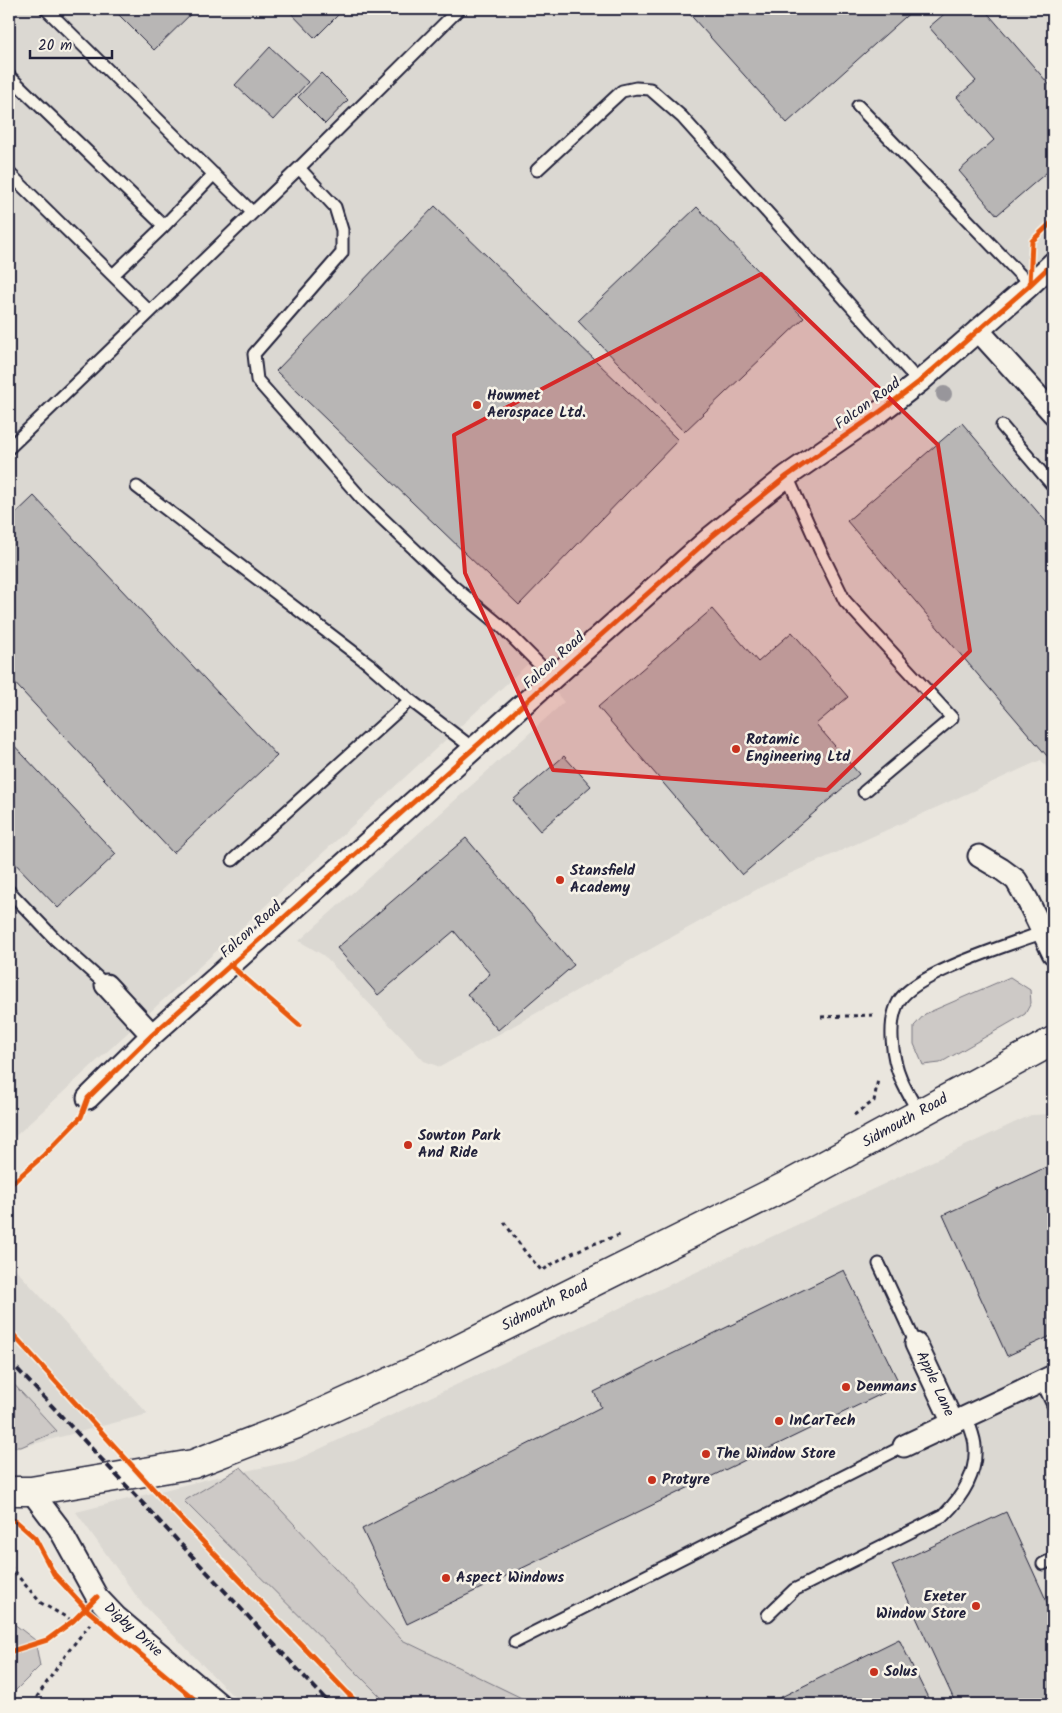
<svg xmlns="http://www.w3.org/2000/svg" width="1062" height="1713" viewBox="0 0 1062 1713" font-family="Kalam,sans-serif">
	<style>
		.built { fill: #dbd8d2 }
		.green { fill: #cdc9c6; stroke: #787680 }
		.building { fill: #b8b6b5; stroke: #22223b }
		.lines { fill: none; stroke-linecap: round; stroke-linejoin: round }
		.lane-casing { stroke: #22223b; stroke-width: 15 }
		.street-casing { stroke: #22223b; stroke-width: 25 }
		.secondary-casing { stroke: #22223b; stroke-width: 31 }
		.path { stroke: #22223b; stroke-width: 3; stroke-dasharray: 4 4; stroke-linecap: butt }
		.lane { stroke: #f7f3e8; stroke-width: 11 }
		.street { stroke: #f7f3e8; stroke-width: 21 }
		.secondary { stroke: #f7f3e8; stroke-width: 28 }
		.rail { stroke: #22223b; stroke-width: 4; stroke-dasharray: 8 4; stroke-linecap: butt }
		.cycleway-casing { stroke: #f7f3e8; stroke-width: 8 }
		.cycleway { stroke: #e8590c; stroke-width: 5 }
		.tree { fill: #98969b }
		.marked { fill: #d62828; fill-opacity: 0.2; stroke: #d62828; stroke-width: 4; stroke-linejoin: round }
		.poi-dot { fill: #c8321e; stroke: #f7f3e8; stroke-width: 2 }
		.labels { text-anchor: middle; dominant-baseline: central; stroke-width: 5; stroke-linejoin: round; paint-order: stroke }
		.poi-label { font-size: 15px; font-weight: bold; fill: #22223b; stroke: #f7f3e8; text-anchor: start }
		.street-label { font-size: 15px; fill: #22223b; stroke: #f7f3e8 }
	</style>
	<rect width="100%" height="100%" fill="#eae6de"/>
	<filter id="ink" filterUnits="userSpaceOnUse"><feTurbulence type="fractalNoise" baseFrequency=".02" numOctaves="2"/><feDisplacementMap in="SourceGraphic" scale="10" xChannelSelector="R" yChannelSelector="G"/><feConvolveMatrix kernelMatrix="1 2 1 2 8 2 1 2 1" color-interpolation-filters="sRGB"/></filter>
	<g filter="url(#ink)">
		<path class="built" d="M9 9H1053V776L1041 760 763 886 440 1067 424 1061 323 955 299 941 564 702 530 662 9 1142Z
			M1053 1114V1704H243L230 1693 140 1601 76 1512 216 1477 294 1461 1031 1115Z
			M9 1262 148 1414 22 1447H9Z"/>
		<path class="green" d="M1010 977 1030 990 1031 1003 1025 1014 940 1063 923 1065 914 1044V1026L925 1014Z
			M9 1379 57 1431 21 1447H9Z
			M241 1467 402 1640 534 1704H388L184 1501Z
			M9 1620 35 1640 40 1666 12 1694H9Z"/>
		<path class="building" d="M113 9H196L154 50Z
			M287 9H344L315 38Z
			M685 9H914L787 123Z
			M950 9H984L1053 89V167L997 215 959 171 994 140 957 97 976 81 929 27Z
			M270 47 308 82 273 120 235 85Z
			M321 73 348 100 325 124 298 97Z
			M435 206 678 440 519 605 276 371Z
			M697 207 804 318 684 432 578 321Z
			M962 423 1053 530V763L847 521Z
			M34 496 277 756 173 853 9 677V520Z
			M712 609 758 662 792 632 848 697 816 724 859 774 742 875 598 707Z
			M9 740 116 854 58 908 9 857Z
			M564 756 591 786 540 831 513 800Z
			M466 838 574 965 498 1030 467 994 490 974 454 931 378 995 337 948Z
			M1053 1164V1335L1007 1356 943 1215Z
			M844 1270 900 1385 407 1624 362 1529 601 1407 594 1392Z
			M1006 1512 1053 1615V1704H956L892 1565Z
			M899 1639 931 1704H767Z"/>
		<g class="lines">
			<defs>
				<path id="lane" d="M46 9 252 212
					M9 76 164 226
					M858 106 1030 285
					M299 168 335 207 342 230V253L254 354 257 380 362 499 454 587 501 626 553 678
					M537 170 622 91 636 88 650 89 682 117 919 382
					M9 173 150 312 9 448
					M113 275 164 226 214 174
					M150 312 299 168 459 9
					M1002 426 1053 486
					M787 476 820 550 845 601 952 718 864 792
					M137 487 369 664 410 700 474 749
					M233 860 410 700
					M9 891 56 940 106 985
					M919 1113C913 1102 906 1091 901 1079 892 1058 887 1022 899 1001 916 973 1011 944 1044 932
					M879 1264 916 1344
					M1042 1382 1053 1405
					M1043 1564 1053 1559
					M768 1615 794 1590 944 1515C962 1497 977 1474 975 1447 975 1437 969 1426 967 1417
					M515 1642 904 1446"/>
				<path id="street" d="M978 330 1053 413
					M979 856 1001 869 1016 880 1028 901 1053 953
					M106 985 152 1035
					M88 1098 152 1035 710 538 787 476 881 411 919 382 1030 285 1053 263
					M916 1344 953 1423
					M904 1446 1053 1376
					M31 1491 59 1528 97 1597 116 1617 219 1704"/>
				<path id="secondary" d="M9 1491H31L193 1464 297 1424 429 1364 786 1186 1053 1041"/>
			</defs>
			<use href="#lane" class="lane-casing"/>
			<use href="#street" class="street-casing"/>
			<use href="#secondary" class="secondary-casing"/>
			<path class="path" d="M821 1017 874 1015
				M854 1115 874 1101 878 1079
				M504 1222 526 1253 542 1271C567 1253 594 1243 623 1234
				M9 1566 41 1603 73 1621
				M32 1704 67 1653 90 1624"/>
			<use href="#lane" class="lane"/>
			<use href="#street" class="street"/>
			<use href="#secondary" class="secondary"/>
			<path class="rail" d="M9 1360 330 1704"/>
			<defs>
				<path id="cycleway" d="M1030 285 1032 241 1053 221
					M230 965 299 1025
					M9 1186 44 1155 81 1117 88 1098 152 1035 710 538 787 476 881 411 919 382 1030 285 1053 263
					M9 1330 165 1502 358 1704
					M9 1518 17 1522 35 1538 54 1574 86 1609 200 1704
					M9 1652 47 1640 73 1621 97 1597"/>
			</defs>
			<use href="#cycleway" class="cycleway-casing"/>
			<use href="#cycleway" class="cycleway"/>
		</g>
		<circle class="tree" cx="944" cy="394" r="8"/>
	</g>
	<path class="marked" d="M761 274 938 445 970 651 827 790 553 770 465 573 454 435Z"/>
	<g class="poi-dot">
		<circle cx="477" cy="405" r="5"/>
		<circle cx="736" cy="749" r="5"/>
		<circle cx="560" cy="880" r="5"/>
		<circle cx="408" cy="1145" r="5"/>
		<circle cx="846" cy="1387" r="5"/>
		<circle cx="779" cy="1421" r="5"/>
		<circle cx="706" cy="1454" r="5"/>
		<circle cx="652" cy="1480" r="5"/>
		<circle cx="446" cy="1578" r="5"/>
		<circle cx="976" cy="1606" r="5"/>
		<circle cx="874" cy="1672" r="5"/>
	</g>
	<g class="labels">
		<g class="poi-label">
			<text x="487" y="396">Howmet<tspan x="487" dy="17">Aerospace Ltd.</tspan></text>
			<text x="746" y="740">Rotamic<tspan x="746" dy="17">Engineering Ltd</tspan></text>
			<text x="570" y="871">Stansfield<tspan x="570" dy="17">Academy</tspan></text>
			<text x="418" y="1136">Sowton Park<tspan x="418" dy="17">And Ride</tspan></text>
			<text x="856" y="1387">Denmans</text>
			<text x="789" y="1421">InCarTech</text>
			<text x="716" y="1454">The Window Store</text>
			<text x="662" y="1480">Protyre</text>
			<text x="456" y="1578">Aspect Windows</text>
			<text x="966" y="1597" text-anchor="end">Exeter<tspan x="966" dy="17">Window Store</tspan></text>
			<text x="884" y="1672">Solus</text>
		</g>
		<g class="street-label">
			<text transform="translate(868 404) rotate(-36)">Falcon Road</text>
			<text transform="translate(554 661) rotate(-42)">Falcon Road</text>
			<text transform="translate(251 930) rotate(-42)">Falcon Road</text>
			<text transform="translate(905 1121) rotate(-29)">Sidmouth Road</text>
			<text transform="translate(545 1306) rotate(-27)">Sidmouth Road</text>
			<text transform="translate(935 1384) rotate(65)">Apple Lane</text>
			<text transform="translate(133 1630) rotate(42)">Digby Drive</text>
		</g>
	</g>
	<rect width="1062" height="1713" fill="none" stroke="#f7f3e8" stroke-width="30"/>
	<rect x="15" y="15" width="1032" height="1683" fill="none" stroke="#22223b" stroke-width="2" filter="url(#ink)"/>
	<path d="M30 50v8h82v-8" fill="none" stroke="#22223b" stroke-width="2.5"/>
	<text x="38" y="50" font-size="15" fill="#22223b" stroke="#f7f3e8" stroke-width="4" paint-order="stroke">20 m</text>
</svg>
